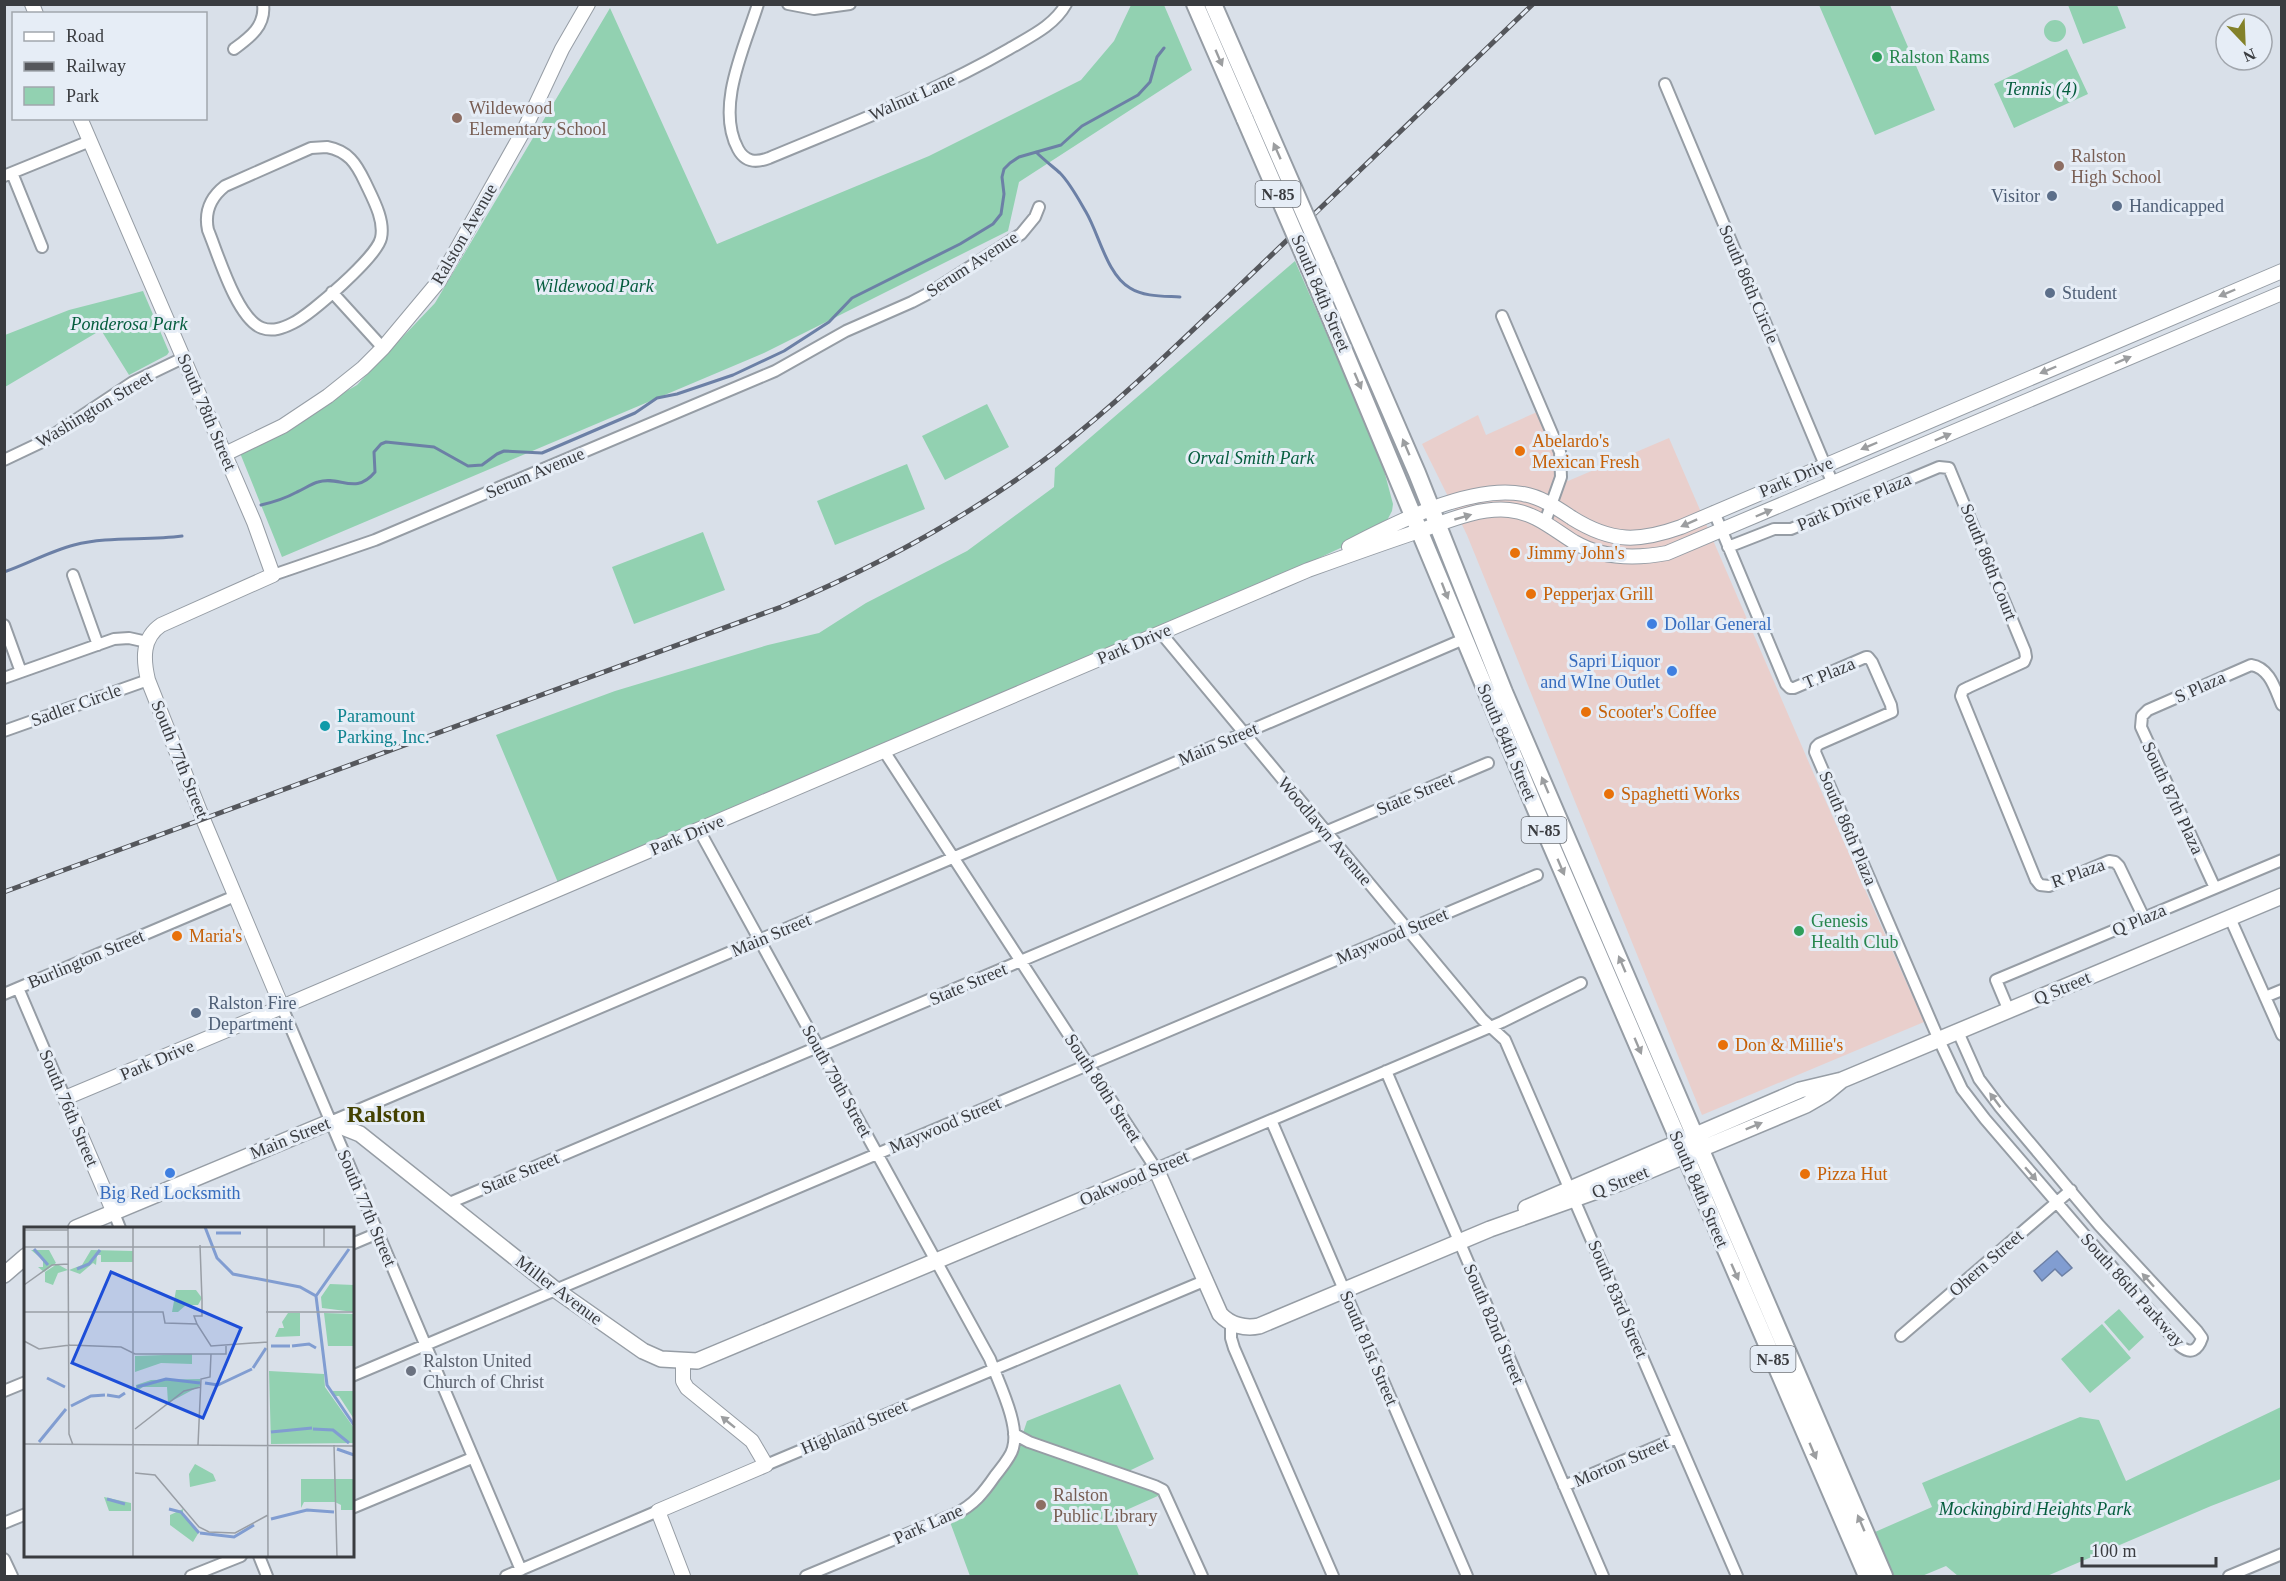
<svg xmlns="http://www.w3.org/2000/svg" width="2286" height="1581" viewBox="0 0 2286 1581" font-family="Georgia,serif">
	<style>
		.commercial { fill: #e9cfcc }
		.green { fill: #92d1b1 }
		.water { fill: #819dd1; stroke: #6c80a6; stroke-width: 1.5 }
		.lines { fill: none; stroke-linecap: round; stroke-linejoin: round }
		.stream { stroke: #6c80a6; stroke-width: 3 }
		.minor-casing { stroke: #969da5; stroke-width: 14 }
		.tertiary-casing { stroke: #969da5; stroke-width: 16 }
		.secondary-casing { stroke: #969da5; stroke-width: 18 }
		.primary-casing { stroke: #969da5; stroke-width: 20 }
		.minor { stroke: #fff; stroke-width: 10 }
		.tertiary { stroke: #fff; stroke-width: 14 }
		.secondary { stroke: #fff; stroke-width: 15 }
		.primary { stroke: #fff; stroke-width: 16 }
		.rail-casing { stroke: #55575c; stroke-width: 5 }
		.rail { stroke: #e6edf6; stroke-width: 3; stroke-dasharray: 9; stroke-linecap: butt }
		.primary-bridge-casing { stroke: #969da5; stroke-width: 20; stroke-linecap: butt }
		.primary-bridge { stroke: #fff; stroke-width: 16 }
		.oneway { fill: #9c9ea0 }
		.leisure-dot { fill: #2e9e5b; stroke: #e6edf6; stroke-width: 2 }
		.education-dot { fill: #8d6e63; stroke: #e6edf6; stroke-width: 2 }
		.service-dot { fill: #5c6f8a; stroke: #e6edf6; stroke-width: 2 }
		.food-dot { fill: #e8710a; stroke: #e6edf6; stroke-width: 2 }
		.shop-dot { fill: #3f7fe0; stroke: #e6edf6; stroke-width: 2 }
		.culture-dot { fill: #0f9aa8; stroke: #e6edf6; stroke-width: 2 }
		.worship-dot { fill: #6b7280; stroke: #e6edf6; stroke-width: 2 }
		.labels { text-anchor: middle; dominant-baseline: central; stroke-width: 6; stroke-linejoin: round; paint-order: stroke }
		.shield { fill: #e6edf6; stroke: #6e7177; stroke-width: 1.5 }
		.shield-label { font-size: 16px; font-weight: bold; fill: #3a3c40 }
		.leisure-label { font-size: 18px; fill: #27864d; stroke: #e6edf6; text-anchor: start }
		.park-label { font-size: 18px; font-style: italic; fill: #055d3e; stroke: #e6edf6 }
		.street-label { font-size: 18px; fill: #3a3c40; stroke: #e6edf6 }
		.education-label { font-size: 18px; fill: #785e54; stroke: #e6edf6; text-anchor: start }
		.service-label { font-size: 18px; fill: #4e5e75; stroke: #e6edf6; text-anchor: start }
		.food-label { font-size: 18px; fill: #c56008; stroke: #e6edf6; text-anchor: start }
		.shop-label { font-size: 18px; fill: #366cbe; stroke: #e6edf6; text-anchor: start }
		.culture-label { font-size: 18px; fill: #0d838f; stroke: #e6edf6; text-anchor: start }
		.worship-label { font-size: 18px; fill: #5b616d; stroke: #e6edf6; text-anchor: start }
		.district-label { font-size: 24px; font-weight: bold; fill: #434100; stroke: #e6edf6 }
		.inset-river { fill: none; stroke: #819dd1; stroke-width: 3 }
		.inset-road { fill: none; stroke: #999ea5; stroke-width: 1.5 }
		.view { fill: #1d4ed8; fill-opacity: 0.15; stroke: #1d4ed8; stroke-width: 3 }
		.inset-edge { fill: none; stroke: #3a3c40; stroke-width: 3 }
	</style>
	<rect width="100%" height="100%" fill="#d9e0e9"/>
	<path class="commercial" d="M1537 412 1568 481 1669 438 1819 786 1924 1022 1702 1115 1467 535 1422 444 1478 415 1486 435Z"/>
	<path class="green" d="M1131 5H1164L1192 70 1019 182 1008 231 764 353 282 557 240 453 357 385 435 303 610 8 717 244 929 156 1081 80 1114 41Z
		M1819 5H1890L1935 110 1875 135Z
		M2068 5H2117L2126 28 2083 44Z
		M2044 31a11 11 0 1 1 22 0a11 11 0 1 1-22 0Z
		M2067 49 2088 94 2014 128 1994 84Z
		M1295 261 1381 459 1393 504 1392 511 1383 528 1285 574 559 885 496 735 615 691 768 645 819 633 866 603 967 551 1054 487 1055 468Z
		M143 291 169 352 167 355 129 375 101 330 5 387V335L69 310Z
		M987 404 1009 447 945 480 922 436Z
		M907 464 925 509 835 545 817 501Z
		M703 532 725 590 634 624 612 567Z
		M2119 1309 2144 1337 2129 1351 2104 1322Z
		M2102 1324 2131 1358 2090 1393 2061 1359Z
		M1120 1384 1154 1459 1131 1470 1125 1480 1153 1490 1160 1495 1113 1516 1139 1576H970L950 1522 966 1515 987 1498 1015 1457 1027 1421Z
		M2281 1407V1479L2211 1506 2047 1576H1958L1946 1566 1922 1576H1894L1875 1532 1932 1507 1922 1483 2080 1417 2099 1420 2126 1481Z"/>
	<path class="water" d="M2057 1251 2072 1268 2062 1276 2055 1269 2042 1281 2034 1271Z"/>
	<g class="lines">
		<path class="stream" d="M1036 152C1043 159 1052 166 1060 173 1070 183 1079 200 1086 212 1099 234 1107 275 1130 288 1144 297 1164 296 1180 297
			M261 505C274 502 286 498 297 492 304 489 311 484 318 482 340 475 355 496 375 472L374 452 381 444 386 442 434 447 468 466 482 465 497 454 504 451 542 453 635 413 657 398 677 394 733 375 784 351 829 322 852 298 960 244 993 224 1001 214 1004 194 1002 177 1004 169 1010 163 1019 157 1061 145 1082 126 1138 95 1150 82 1157 57 1164 48
			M4 572C28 564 50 551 74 545 109 536 146 541 182 536"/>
		<defs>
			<path id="minor" d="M758 4C745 46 715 107 738 149 745 162 756 163 769 158 850 124 933 93 1009 49 1029 37 1054 26 1066 4
				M788 4 814 9 850 4
				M234 49C249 38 266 26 263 4
				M1665 84 1833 484
				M327 147C348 151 356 163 365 182 373 199 385 220 381 238 377 257 311 314 293 323 283 328 273 332 262 328 237 319 218 254 208 230 204 211 211 197 225 186L311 148Z
				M12 173 42 247
				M4 176 90 141
				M332 292 383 348
				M1502 316 1560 452 1561 477 1545 522
				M4 460 44 441 133 382 183 358
				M1714 512 1786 684 1790 688H1794L1866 657H1868L1872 662 1891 705 1892 712 1819 744 1816 747 1815 752 1939 1040 1962 1089 1985 1119 2180 1346C2191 1355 2198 1350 2202 1338L2197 1331 2099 1225 2000 1107 1979 1079 1958 1032
				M1728 547 1774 529H1791L1939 467 1949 468 2025 651 2026 657 2024 662 1969 687 1963 690 1961 696 2036 880 2040 885 2049 886 2109 861 2115 862 2119 866 2144 918
				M73 575 98 645
				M273 575 375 540 775 371 846 331 912 302 931 292 1021 234 1035 217 1039 207
				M4 625 21 672
				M1161 633 1482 1019 1505 1040 1737 1576
				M4 678 114 639 129 638 147 642
				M4 731 148 680
				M884 751 1156 1169 1502 1022 1581 983
				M699 830 990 1359C998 1382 1020 1424 1013 1448 1011 1457 1001 1468 995 1476 984 1492 974 1505 955 1514L806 1576
				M2215 888 2141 727 2142 716 2148 710 2251 665C2270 668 2275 689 2282 705
				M2230 918 2282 1035
				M18 988 65 1098
				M4 994 235 896
				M2265 997 2282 990
				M282 1007 521 1570
				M2009 1011 1996 980 2282 860
				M1386 1071 1603 1576
				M1271 1120 1467 1576
				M330 1122 943 862 1464 639
				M447 1204 1488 763
				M114 1213 120 1228
				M352 1244 378 1233
				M1231 1321V1338L1234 1348 1333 1576
				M1901 1336 2071 1190
				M352 1376 1537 875
				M4 1391 26 1382
				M1014 1434 1029 1442 1155 1486 1163 1490 1202 1576
				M766 1465 1204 1281
				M1564 1486 1677 1438
				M352 1508 472 1458
				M4 1523 26 1514
				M259 1556 267 1576
				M4 1559 12 1576
				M191 1576 241 1556
				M506 1576 658 1511
				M2229 1576 2282 1554"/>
			<path id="tertiary" d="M32 4 36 14
				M80 118 254 522 273 575 161 625C142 638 143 659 148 680L203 819 282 1007
				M225 454 283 426 328 396 363 368 383 348 439 281 525 128 562 49 588 4
				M1349 547C1395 523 1471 484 1523 494 1541 497 1557 508 1572 518 1612 543 1639 542 1681 527L2282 271
				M114 1213 65 1098 282 1007 1308 570C1344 557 1380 544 1416 532 1445 522 1478 507 1509 510 1534 512 1553 529 1574 542 1603 559 1635 559 1667 553L2282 293
				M683 1576 658 1511 766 1465 752 1441 687 1388 683 1381V1362"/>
			<path id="secondary" d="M1526 1208 1800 1090 1842 1080 2282 896
				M76 1228 330 1122 360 1134 556 1290 643 1351 661 1359 697 1361 1156 1169 1220 1314C1230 1325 1245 1329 1259 1326L1490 1229 1622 1182 1806 1105 1825 1094 1842 1080
				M4 1275 26 1256"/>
			<path id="primary" d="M1195 4 1245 119
				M1213 4 1261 114
				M1326 263 1417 473 1504 692 1884 1576
				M1310 269C1387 449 1459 630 1536 810 1645 1066 1758 1320 1867 1576"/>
		</defs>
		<use href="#minor" class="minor-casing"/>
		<use href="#tertiary" class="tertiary-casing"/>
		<use href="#secondary" class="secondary-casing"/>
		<use href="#primary" class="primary-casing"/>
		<use href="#minor" class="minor"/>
		<use href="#tertiary" class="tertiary"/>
		<use href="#secondary" class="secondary"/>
		<use href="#primary" class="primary"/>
		<defs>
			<path id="rail" d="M4 892 781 607C878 566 972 515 1056 451 1120 401 1178 344 1237 288 1336 194 1434 99 1533 4"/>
		</defs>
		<use href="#rail" class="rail-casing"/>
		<use href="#rail" class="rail"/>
		<defs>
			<path id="primary-bridge" d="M1261 114 1326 263
				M1245 119 1310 269"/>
		</defs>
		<use href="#primary-bridge" class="primary-bridge-casing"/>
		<use href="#primary-bridge" class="primary-bridge"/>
	</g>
	<defs><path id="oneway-solid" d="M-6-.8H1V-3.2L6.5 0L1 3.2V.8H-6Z" transform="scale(1.5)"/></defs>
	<g class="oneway">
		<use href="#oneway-solid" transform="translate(1219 58) rotate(67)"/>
		<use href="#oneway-solid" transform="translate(1277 151) rotate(-114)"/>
		<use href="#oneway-solid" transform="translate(2227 293) rotate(157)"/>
		<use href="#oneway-solid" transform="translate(2123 360) rotate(-23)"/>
		<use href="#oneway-solid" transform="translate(2048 370) rotate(157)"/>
		<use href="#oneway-solid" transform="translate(1358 381) rotate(67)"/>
		<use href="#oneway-solid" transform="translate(1943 437) rotate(-23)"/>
		<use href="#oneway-solid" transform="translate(1869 446) rotate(157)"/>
		<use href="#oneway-solid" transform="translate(1406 447) rotate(-113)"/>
		<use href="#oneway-solid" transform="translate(1764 513) rotate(-23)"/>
		<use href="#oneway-solid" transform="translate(1463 517) rotate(-16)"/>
		<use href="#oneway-solid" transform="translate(1689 523) rotate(156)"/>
		<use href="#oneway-solid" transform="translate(1445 591) rotate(69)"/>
		<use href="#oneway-solid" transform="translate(1545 785) rotate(-113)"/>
		<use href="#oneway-solid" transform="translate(1561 867) rotate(67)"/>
		<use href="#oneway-solid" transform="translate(1622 964) rotate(-113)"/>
		<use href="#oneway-solid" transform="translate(1638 1046) rotate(67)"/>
		<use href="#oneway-solid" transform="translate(1995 1100) rotate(-127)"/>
		<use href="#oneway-solid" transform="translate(1754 1126) rotate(-22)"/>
		<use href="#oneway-solid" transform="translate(2031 1174) rotate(49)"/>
		<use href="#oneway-solid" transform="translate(1735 1272) rotate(66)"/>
		<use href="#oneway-solid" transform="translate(2148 1280) rotate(-132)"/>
		<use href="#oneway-solid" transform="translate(728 1422) rotate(-141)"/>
		<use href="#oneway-solid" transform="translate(1813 1451) rotate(67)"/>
		<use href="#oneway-solid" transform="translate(1861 1523) rotate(-113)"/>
	</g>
	<g class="leisure-dot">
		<circle cx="1877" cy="57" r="6"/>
		<circle cx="1799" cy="931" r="6"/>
	</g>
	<g class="education-dot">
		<circle cx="457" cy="118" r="6"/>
		<circle cx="2059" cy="166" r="6"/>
		<circle cx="1041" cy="1505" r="6"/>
	</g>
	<g class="service-dot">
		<circle cx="2052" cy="196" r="6"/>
		<circle cx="2117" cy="206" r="6"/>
		<circle cx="2050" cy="293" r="6"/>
		<circle cx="196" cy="1013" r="6"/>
	</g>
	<g class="food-dot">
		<circle cx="1520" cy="451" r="6"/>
		<circle cx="1515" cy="553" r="6"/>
		<circle cx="1531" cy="594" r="6"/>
		<circle cx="1586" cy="712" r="6"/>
		<circle cx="1609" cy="794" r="6"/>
		<circle cx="177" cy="936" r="6"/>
		<circle cx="1723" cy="1045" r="6"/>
		<circle cx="1805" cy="1174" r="6"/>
	</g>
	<g class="shop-dot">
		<circle cx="1652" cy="624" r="6"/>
		<circle cx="1672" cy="671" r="6"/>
		<circle cx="170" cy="1173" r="6"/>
	</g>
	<circle class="culture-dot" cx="325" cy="726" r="6"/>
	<circle class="worship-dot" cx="411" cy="1371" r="6"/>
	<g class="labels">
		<g class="shield">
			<rect x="1255.5" y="181" width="45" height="26" rx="4.5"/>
			<rect x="1521.5" y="817" width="45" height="26" rx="4.5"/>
			<rect x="1750.5" y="1346" width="45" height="26" rx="4.5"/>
		</g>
		<g class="shield-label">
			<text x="1278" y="194">N-85</text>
			<text x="1544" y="830">N-85</text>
			<text x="1773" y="1359">N-85</text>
		</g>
		<g class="leisure-label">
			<text x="1889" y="57">Ralston Rams</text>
			<text x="1811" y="921">Genesis<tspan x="1811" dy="21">Health Club</tspan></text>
		</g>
		<g class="park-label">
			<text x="2041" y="89">Tennis (4)</text>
			<text x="594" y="286">Wildewood Park</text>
			<text x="129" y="324">Ponderosa Park</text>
			<text x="1251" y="458">Orval Smith Park</text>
			<text x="2035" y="1509">Mockingbird Heights Park</text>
		</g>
		<g class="street-label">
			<text transform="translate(912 97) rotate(-24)">Walnut Lane</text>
			<text transform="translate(464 234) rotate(-60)">Ralston Avenue</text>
			<text transform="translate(972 264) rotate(-33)">Serum Avenue</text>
			<text transform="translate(1749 284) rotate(67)">South 86th Circle</text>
			<text transform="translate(1321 293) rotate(67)">South 84th Street</text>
			<text transform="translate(94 409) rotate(-31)">Washington Street</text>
			<text transform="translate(207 412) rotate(67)">South 78th Street</text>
			<text transform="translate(535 473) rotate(-23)">Serum Avenue</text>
			<text transform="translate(1796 477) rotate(-23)">Park Drive</text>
			<text transform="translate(1854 502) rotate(-23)">Park Drive Plaza</text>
			<text transform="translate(1989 562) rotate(68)">South 86th Court</text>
			<text transform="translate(1134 644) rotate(-23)">Park Drive</text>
			<text transform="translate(1829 673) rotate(-23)">T Plaza</text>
			<text transform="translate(2200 687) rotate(-24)">S Plaza</text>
			<text transform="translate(76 705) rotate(-20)">Sadler Circle</text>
			<text transform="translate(1507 742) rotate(67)">South 84th Street</text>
			<text transform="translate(1218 744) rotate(-23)">Main Street</text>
			<text transform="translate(180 759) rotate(68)">South 77th Street</text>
			<text transform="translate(1415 794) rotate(-23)">State Street</text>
			<text transform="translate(2173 798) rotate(65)">South 87th Plaza</text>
			<text transform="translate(1848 828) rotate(67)">South 86th Plaza</text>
			<text transform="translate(1325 831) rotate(50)">Woodlawn Avenue</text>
			<text transform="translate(687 835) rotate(-23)">Park Drive</text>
			<text transform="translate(2078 873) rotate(-20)">R Plaza</text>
			<text transform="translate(2139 920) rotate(-23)">Q Plaza</text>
			<text transform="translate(771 935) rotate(-23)">Main Street</text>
			<text transform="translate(1392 936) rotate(-23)">Maywood Street</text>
			<text transform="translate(86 959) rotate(-23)">Burlington Street</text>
			<text transform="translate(968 984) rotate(-23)">State Street</text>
			<text transform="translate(2062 988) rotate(-23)">Q Street</text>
			<text transform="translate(157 1060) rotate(-23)">Park Drive</text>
			<text transform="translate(837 1081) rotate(61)">South 79th Street</text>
			<text transform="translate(1103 1088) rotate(57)">South 80th Street</text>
			<text transform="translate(69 1108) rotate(67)">South 76th Street</text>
			<text transform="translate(945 1125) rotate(-23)">Maywood Street</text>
			<text transform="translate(290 1138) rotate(-22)">Main Street</text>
			<text transform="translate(520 1173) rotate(-23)">State Street</text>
			<text transform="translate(1134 1178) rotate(-23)">Oakwood Street</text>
			<text transform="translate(1620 1182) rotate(-22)">Q Street</text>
			<text transform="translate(1699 1189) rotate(67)">South 84th Street</text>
			<text transform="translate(367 1208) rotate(67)">South 77th Street</text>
			<text transform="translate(1986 1263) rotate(-41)">Ohern Street</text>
			<text transform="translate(559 1290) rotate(37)">Miller Avenue</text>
			<text transform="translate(2133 1290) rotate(48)">South 86th Parkway</text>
			<text transform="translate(1618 1299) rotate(67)">South 83rd Street</text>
			<text transform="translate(1494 1324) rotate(67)">South 82nd Street</text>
			<text transform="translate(1369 1348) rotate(67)">South 81st Street</text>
			<text transform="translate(854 1427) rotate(-23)">Highland Street</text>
			<text transform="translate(1621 1462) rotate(-23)">Morton Street</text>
			<text transform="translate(928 1524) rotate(-24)">Park Lane</text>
		</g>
		<g class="education-label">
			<text x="469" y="108">Wildewood<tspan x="469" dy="21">Elementary School</tspan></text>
			<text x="2071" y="156">Ralston<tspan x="2071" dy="21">High School</tspan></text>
			<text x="1053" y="1495">Ralston<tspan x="1053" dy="21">Public Library</tspan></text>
		</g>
		<g class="service-label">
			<text x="2040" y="196" text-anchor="end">Visitor</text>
			<text x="2129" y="206">Handicapped</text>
			<text x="2062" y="293">Student</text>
			<text x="208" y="1003">Ralston Fire<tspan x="208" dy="21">Department</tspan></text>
		</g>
		<g class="food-label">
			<text x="1532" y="441">Abelardo's<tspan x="1532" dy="21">Mexican Fresh</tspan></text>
			<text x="1527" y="553">Jimmy John's</text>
			<text x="1543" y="594">Pepperjax Grill</text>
			<text x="1598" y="712">Scooter's Coffee</text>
			<text x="1621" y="794">Spaghetti Works</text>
			<text x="189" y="936">Maria's</text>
			<text x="1735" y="1045">Don &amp; Millie's</text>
			<text x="1817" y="1174">Pizza Hut</text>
		</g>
		<g class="shop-label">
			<text x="1664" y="624">Dollar General</text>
			<text x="1660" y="661" text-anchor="end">Sapri Liquor<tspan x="1660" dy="21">and WIne Outlet</tspan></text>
			<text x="170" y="1193" text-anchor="middle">Big Red Locksmith</text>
		</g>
		<g class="culture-label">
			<text x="337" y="716">Paramount<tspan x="337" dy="21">Parking, Inc.</tspan></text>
		</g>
		<g class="worship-label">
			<text x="423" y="1361">Ralston United<tspan x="423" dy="21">Church of Christ</tspan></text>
		</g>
		<g class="district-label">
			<text x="386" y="1114">Ralston</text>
		</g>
	</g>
	<g transform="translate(24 1227)">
		<rect width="330" height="330" fill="#d9e0e9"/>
		<path d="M7 23H25L32 36 20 45 14 40H19V33ZM67 23 109 24V35H77V28H73L72 38 69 36 56 47 45 43 58 38ZM33 37 44 43 34 46 29 58 21 55V45ZM306 57 330 58V85L298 81 297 70ZM152 63H172L178 71 174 78H162L154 85H148ZM264 86H276V109L251 110 255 101H260L258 95ZM300 86 330 87V119H304ZM168 127V137L137 136 111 145V129ZM245 144 300 147 301 160 330 201V216L247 217ZM176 152V159L144 176 143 160H119L112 165V158L127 153ZM309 164H330V192L315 169H309ZM171 237 189 247 192 254 166 260 165 247ZM277 252H330V283H317V278L311 275H280L277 281ZM80 270 107 276V284H85ZM159 282V289L175 305 169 315 146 298V288Z" fill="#92d1b1"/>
		<path class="inset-river" d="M181 0 193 31 209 47 276 60 292 69 303 158 330 198M192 6H217M10 22 24 38M53 42 65 37 76 23M292 69 325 22M247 119H266M268 119 285 117 292 121M229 141 242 121M23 151 41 160M181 156 194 158 228 142M113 160 142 152 176 156M83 168 95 170 101 166M47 179 67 169 81 168M289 202 309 203 325 216M247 205 288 201M15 215 42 182M313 222 330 228M83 272 101 277M145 282 157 285 175 306M247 292 283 283 310 285M176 306 210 310 230 298"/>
		<path class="inset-road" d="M44 0 45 207 49 218M109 0V330M243 0 244 330M300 0V20M0 3H44M0 20H330M0 58 28 38 44 37M0 85H102M100 85H139L141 96 173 97 187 119 244 115M242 85H330M173 97 170 89H178V73L176 18M0 114 15 122 46 118M45 118 97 120 111 127H202V119M111 202 160 164 177 160M0 217 330 219M174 218 177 152 186 150 187 127M310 218 313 330M111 246 131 248 175 300 185 305 211 306 244 288"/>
		<path class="view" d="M87 45 217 101 179 191 48 136Z"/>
		<rect width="330" height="330" class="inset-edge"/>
	</g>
	<rect width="2286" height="1581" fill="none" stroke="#3a3c40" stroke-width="12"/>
	<rect x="12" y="12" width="195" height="108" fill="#e6edf6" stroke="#a1a6ad" stroke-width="1.5"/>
	<rect x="24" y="32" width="30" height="9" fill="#ffffff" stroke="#a1a6ad" stroke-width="1.5"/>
	<text x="66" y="42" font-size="18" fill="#3a3c40">Road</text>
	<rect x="24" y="62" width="30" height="9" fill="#55575c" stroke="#a1a6ad" stroke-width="1.5"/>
	<text x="66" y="72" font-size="18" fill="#3a3c40">Railway</text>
	<rect x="24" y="87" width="30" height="18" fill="#92d1b1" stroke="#a1a6ad" stroke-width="1.5"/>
	<text x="66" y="102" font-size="18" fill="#3a3c40">Park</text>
	<g transform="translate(2244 42) rotate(157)"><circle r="28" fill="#e6edf6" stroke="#a1a6ad" stroke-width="1.5"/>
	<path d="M0-4.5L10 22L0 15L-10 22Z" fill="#838129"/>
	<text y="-9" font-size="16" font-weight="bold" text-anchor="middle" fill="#3a3c40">N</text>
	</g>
	<path d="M2082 1557v9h134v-9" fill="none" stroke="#3a3c40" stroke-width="3"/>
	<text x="2091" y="1557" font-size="18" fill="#3a3c40" stroke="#e6edf6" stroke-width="4.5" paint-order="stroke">100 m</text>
</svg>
